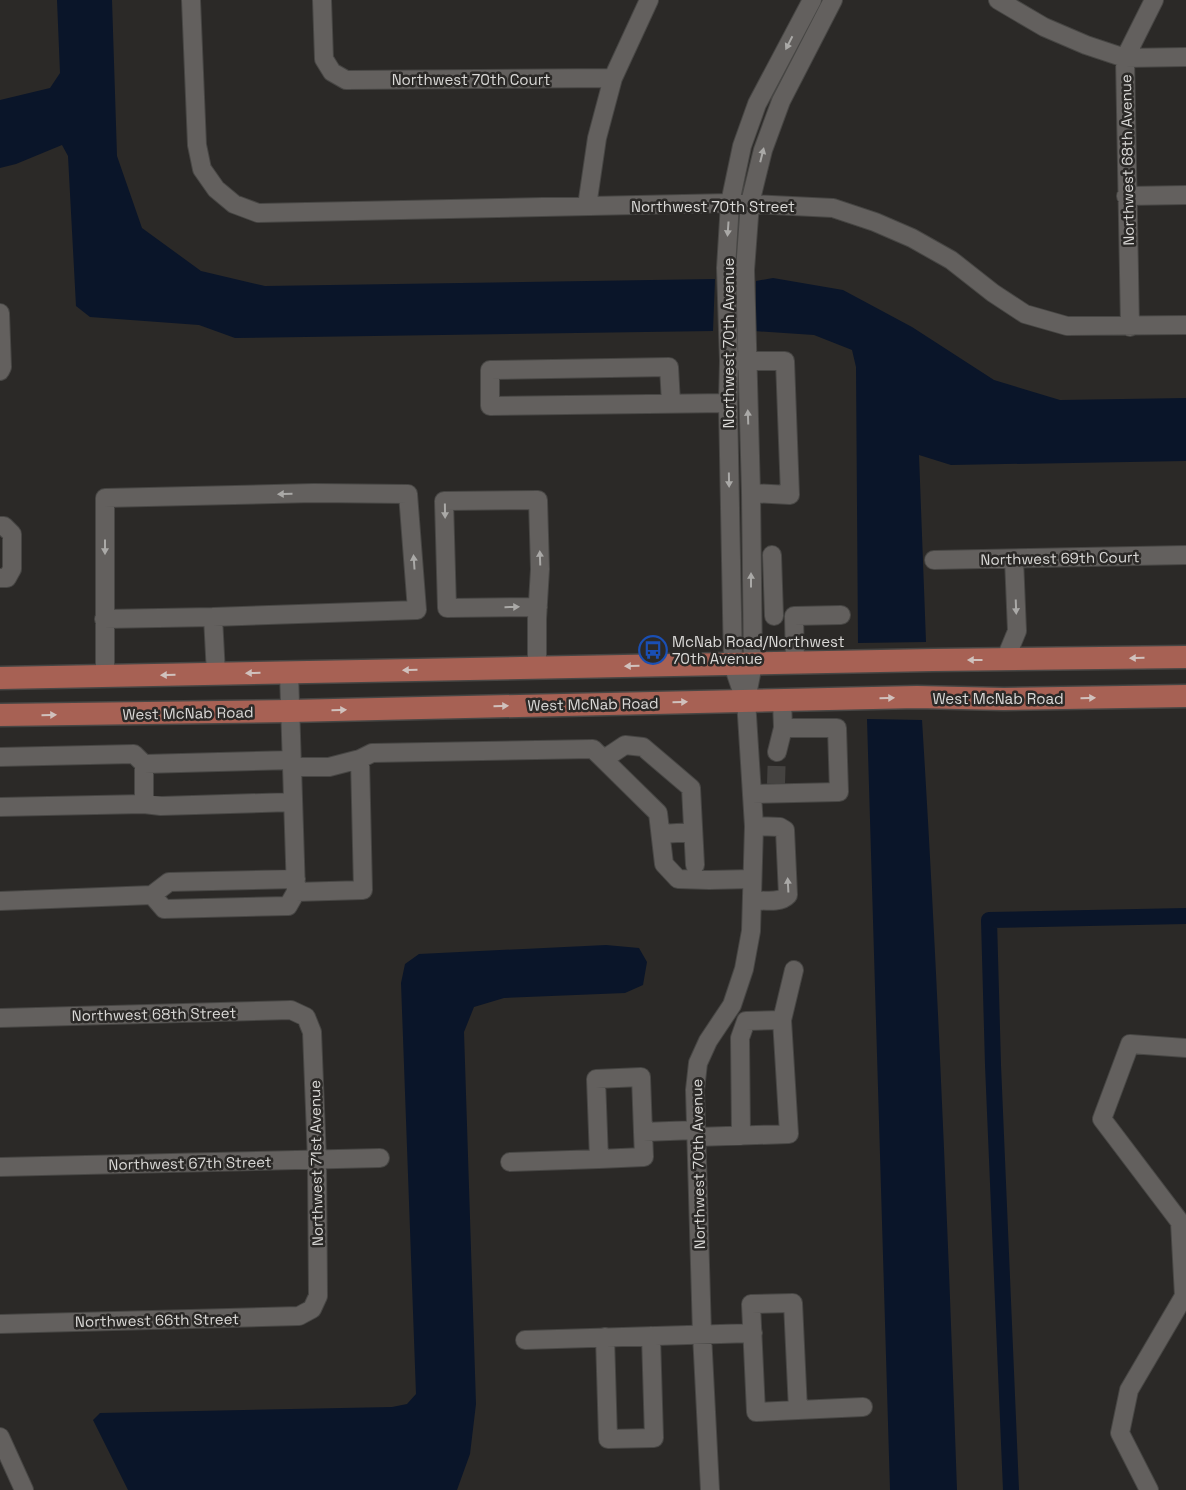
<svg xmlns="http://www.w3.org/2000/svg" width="1186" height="1490" viewBox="0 0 1186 1490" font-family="'Space Grotesk',sans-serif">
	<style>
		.water { fill: #0a1529 }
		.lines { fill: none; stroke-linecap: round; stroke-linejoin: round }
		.canal { stroke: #0a1529; stroke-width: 16 }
		.minor-tunnel { stroke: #454341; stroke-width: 18; stroke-dasharray: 18 9; stroke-linecap: butt }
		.minor-casing { stroke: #474644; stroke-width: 20 }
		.major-casing { stroke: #474644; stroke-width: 25 }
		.minor { stroke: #63605e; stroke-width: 18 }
		.major { stroke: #a76154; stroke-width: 22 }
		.oneway { fill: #aaa9a7 }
		.oneway2 { fill: #d0c1bd }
		.labels { text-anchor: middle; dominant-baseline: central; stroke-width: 5; stroke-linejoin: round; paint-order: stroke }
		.street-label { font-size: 15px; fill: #dad9d7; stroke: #2b2927 }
		.poi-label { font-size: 15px; fill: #dad9d7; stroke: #2b2927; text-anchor: start }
	</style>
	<rect width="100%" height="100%" fill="#2b2927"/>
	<path class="water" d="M57 0H112L117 156 142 228 201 271 265 286 715 279 713 331 235 338 199 325 90 317 76 306 68 156 62 145 16 164 0 168V100L50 88 60 73Z
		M773 278 843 290 912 327 994 380 1060 400 1186 398V461L951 465 919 455 926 642 858 643 856 367 852 350 814 335 754 331 756 281Z
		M867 719 922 720C938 977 948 1233 957 1490H890Z
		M606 945 639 948 647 962 643 985 625 993 504 998 474 1007 464 1032 476 1404 470 1454 457 1490H128L93 1420 100 1413 392 1407 407 1404 416 1394 401 983 405 964 419 954Z"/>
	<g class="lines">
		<path class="canal" d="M1011 1490 993 1065 989 920 1186 916"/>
		<path class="minor-tunnel" d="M776 784 777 752"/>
		<defs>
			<path id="minor" d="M191 0 197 145 202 169 216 189 234 204 258 213 730 203 833 208 875 222 912 238 951 260 993 293 1025 314 1067 326 1186 325
				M322 0 324 59 332 72 346 80 613 78
				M998 0 1044 27 1086 45 1125 58 1186 57
				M1126 196 1186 195
				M587 206 597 138 613 78 649 0
				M0 313 2 367 0 371
				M1130 327 1125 58 1154 0
				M735 361H785L790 495 751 493
				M671 403 669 367 490 370V406L728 403
				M0 526H4L12 534V569L7 578H0
				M772 555 774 616
				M934 560 1186 555
				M104 619 213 617 216 674
				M1005 660 1017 631 1014 559
				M795 663 794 616 841 615
				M537 668V619L540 569 538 500 444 501 447 608 538 607
				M289 673 296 892
				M105 676V498L314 493 408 494 417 610 213 617
				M745 700 733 665 728 403 729 361 726 268 730 203 742 146 757 104 812 0
				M777 752 783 728 782 700
				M0 757 134 754 144 764 292 760
				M604 759 625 745 643 747 691 788 695 865
				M144 764V804
				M292 767H329L360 759
				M752 794 839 792 837 728H783
				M0 807 144 804 161 806 293 802
				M661 834 693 832
				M152 895 169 882 296 879
				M752 900C763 900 780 904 788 895L785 830 780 827 754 826
				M0 901 152 895 164 909 288 906 296 892 363 890 360 759 372 753 593 749 658 813 664 864 678 879 709 880 752 879
				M0 1018 291 1010 306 1017 312 1032 317 1160 318 1296 312 1309 299 1316 0 1324
				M741 1136 740 1038 746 1021 782 1020
				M696 1137 789 1134 782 1020 794 970
				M599 1159 644 1157 643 1132
				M510 1162 599 1159 596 1079 641 1077 643 1132 696 1130
				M0 1167 380 1158
				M605 1337 608 1439 654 1438 651 1336
				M525 1340 753 1333
				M798 1410 756 1412 751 1304 793 1303 798 1410 863 1407
				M0 1437 24 1490
				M710 1490 702 1334 695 1090 698 1063 708 1041 732 1005 744 969 751 931 754 826 746 700 753 664 751 493 745 270 750 203 763 150 781 101 833 0
				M1149 1490 1120 1433 1129 1390 1184 1296 1180 1222 1102 1119 1130 1044 1186 1048"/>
			<path id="major" d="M0 678 933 660 1186 657
				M0 715 290 711 917 697 1004 699 1186 696"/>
		</defs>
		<use href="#minor" class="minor-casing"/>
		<use href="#major" class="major-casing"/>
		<use href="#minor" class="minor"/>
		<use href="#major" class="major"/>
	</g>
	<defs><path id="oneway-solid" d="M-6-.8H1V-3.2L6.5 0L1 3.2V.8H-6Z" transform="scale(1.25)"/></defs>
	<g class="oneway">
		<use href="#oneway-solid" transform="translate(789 43) rotate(117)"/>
		<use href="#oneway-solid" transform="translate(762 155) rotate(-76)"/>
		<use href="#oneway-solid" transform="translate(728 229) rotate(94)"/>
		<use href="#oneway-solid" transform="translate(748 417) rotate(-92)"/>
		<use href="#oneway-solid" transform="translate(729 480) rotate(89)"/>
		<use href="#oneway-solid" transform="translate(285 494) rotate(179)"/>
		<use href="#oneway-solid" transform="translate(445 511) rotate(89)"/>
		<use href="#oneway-solid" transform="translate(105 547) rotate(90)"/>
		<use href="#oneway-solid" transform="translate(540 558) rotate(-92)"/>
		<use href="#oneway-solid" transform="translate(414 562) rotate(-94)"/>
		<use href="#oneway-solid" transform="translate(751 580) rotate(-90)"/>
		<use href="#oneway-solid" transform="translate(512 607) rotate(-1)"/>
		<use href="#oneway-solid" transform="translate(1016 607) rotate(88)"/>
		<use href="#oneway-solid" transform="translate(788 885) rotate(-93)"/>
	</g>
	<g class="oneway2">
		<use href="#oneway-solid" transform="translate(1137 658) rotate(179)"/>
		<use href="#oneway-solid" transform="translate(975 660) rotate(180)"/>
		<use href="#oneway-solid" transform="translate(632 666) rotate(179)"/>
		<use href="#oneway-solid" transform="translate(410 670) rotate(179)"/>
		<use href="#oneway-solid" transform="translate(253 673) rotate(179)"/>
		<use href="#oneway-solid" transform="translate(168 675) rotate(179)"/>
		<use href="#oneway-solid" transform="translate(887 698) rotate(-1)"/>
		<use href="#oneway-solid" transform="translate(1088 698) rotate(-1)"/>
		<use href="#oneway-solid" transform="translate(680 702) rotate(-1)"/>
		<use href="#oneway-solid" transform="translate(501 706) rotate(-1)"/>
		<use href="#oneway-solid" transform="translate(339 710) rotate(-1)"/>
		<use href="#oneway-solid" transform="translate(49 715) rotate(-1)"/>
	</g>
	<defs>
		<symbol id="bus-ring" viewBox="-11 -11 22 22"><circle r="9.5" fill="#2b2927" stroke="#1a4fb4" stroke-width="1.5"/><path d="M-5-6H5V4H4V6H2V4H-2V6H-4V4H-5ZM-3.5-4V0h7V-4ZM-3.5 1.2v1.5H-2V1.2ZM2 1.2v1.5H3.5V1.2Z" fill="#1a4fb4"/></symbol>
	</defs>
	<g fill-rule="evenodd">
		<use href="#bus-ring" x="637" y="634" width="32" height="32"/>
	</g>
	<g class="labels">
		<g class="street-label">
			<text x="471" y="79">Northwest 70th Court</text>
			<text transform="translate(1127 160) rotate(-91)">Northwest 68th Avenue</text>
			<text x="713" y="206">Northwest 70th Street</text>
			<text transform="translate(728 343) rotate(-90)">Northwest 70th Avenue</text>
			<text transform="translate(1060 558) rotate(-1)">Northwest 69th Court</text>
			<text x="998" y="698">West McNab Road</text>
			<text transform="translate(593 704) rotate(-1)">West McNab Road</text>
			<text transform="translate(188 713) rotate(-1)">West McNab Road</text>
			<text transform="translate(154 1014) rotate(-1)">Northwest 68th Street</text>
			<text transform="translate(190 1163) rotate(-1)">Northwest 67th Street</text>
			<text transform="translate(316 1163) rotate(-91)">Northwest 71st Avenue</text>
			<text transform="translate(698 1164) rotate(-91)">Northwest 70th Avenue</text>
			<text transform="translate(157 1320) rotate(-1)">Northwest 66th Street</text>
		</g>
		<g class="poi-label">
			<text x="672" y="641">McNab Road/Northwest<tspan x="672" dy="17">70th Avenue</tspan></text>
		</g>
	</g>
</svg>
